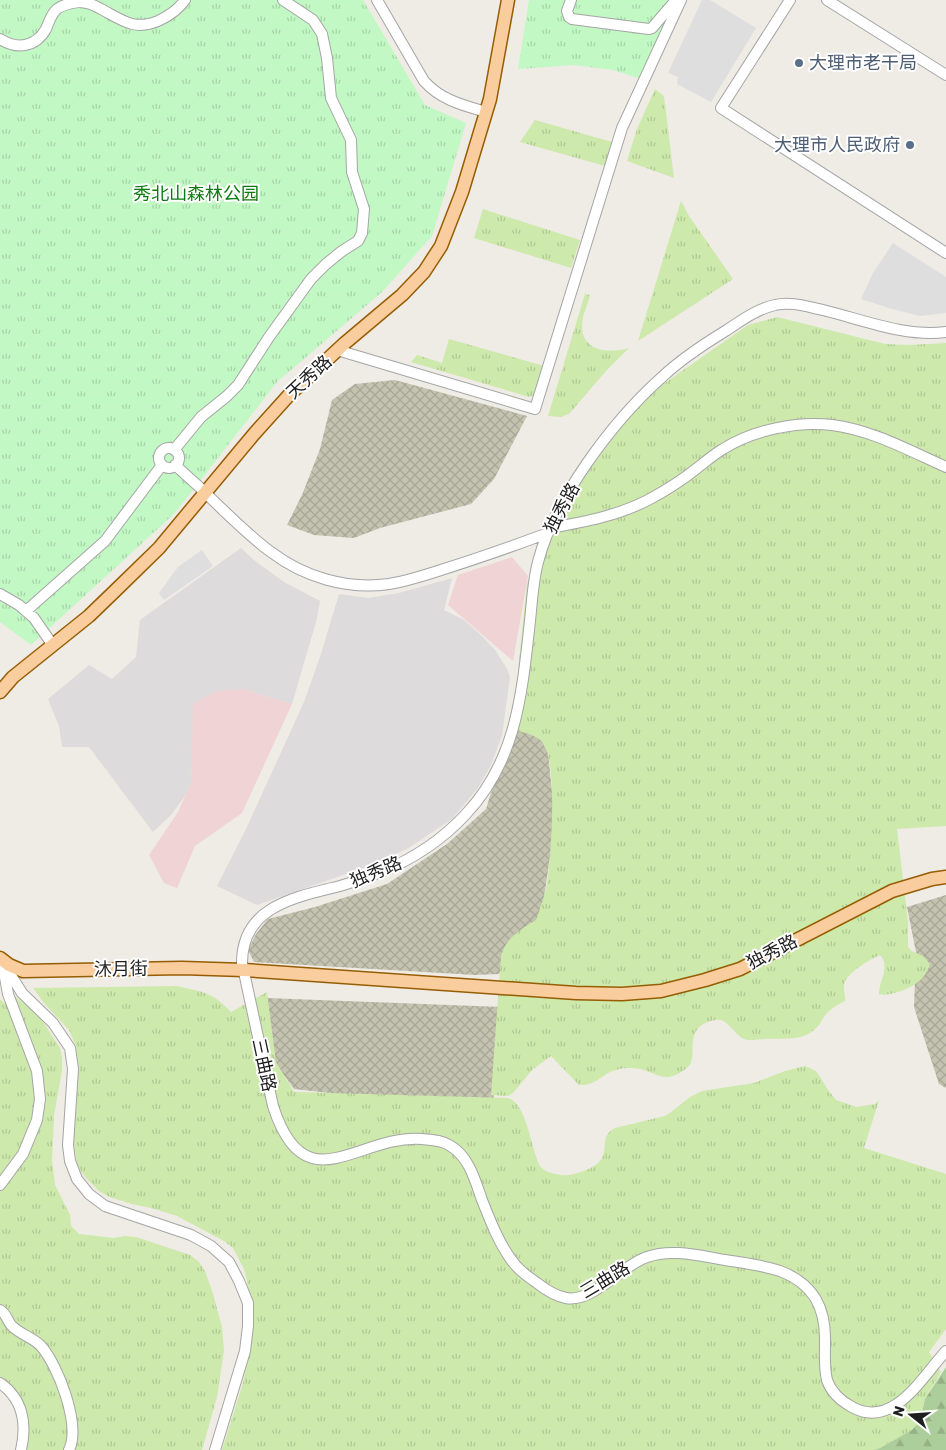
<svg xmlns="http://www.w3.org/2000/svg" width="946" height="1450" viewBox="0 0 946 1450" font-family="Rubik,'Noto Sans SC',sans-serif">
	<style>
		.residential { fill: #dddbdb }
		.commercial { fill: #f0d4d5 }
		.construction { fill: url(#construction-cross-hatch) }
		.grass { fill: url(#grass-tufts) }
		.forest { fill: url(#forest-firs) }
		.park { fill: url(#park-tufts) }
		.parking { fill: #dedede }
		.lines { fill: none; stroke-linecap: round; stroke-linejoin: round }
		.minor-casing { stroke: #a5a5a5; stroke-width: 12 }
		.major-casing { stroke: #965d03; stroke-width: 15 }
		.minor { stroke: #fff; stroke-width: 10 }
		.major { stroke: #facd9f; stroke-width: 12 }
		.service-dot { fill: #5c6f8a; stroke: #fff; stroke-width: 2 }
		.labels { text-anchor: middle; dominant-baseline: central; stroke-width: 4; stroke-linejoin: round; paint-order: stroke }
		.service-label { font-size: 18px; fill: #4e5e75; stroke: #fff; text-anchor: start }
		.park-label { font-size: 18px; fill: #0d7c10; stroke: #fff }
		.street-label { font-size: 18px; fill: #1e1e1e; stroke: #fff }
	</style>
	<defs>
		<pattern id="construction-cross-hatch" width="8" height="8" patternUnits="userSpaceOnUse" patternTransform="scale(1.25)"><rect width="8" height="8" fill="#c4c3b0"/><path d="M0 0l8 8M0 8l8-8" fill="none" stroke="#a8a797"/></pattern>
		<pattern id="grass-tufts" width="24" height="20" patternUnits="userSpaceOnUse" patternTransform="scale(1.25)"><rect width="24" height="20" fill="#cde9ab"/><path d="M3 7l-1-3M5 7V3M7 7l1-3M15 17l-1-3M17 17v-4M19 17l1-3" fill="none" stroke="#b0c793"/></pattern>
		<pattern id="forest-firs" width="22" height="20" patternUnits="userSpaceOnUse" patternTransform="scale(1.25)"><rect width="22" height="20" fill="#acce9a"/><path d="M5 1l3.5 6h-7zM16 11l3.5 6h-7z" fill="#94b084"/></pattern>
		<pattern id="park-tufts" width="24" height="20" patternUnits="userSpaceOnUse" patternTransform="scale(1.25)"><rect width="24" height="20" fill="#c2f8c4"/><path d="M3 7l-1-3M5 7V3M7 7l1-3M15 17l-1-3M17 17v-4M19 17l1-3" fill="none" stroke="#a6d4a8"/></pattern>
	</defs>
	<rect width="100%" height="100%" fill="#efebe5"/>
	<path class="residential" d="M241 548 255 561 284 582 320 601 316 622 292 704 244 689 193 749 191 783 185 796 171 815 153 832 89 747H62L59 726 48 699 89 665 112 679 136 657 140 620Z
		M452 578 444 610 464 620 481 635 495 650 507 669 510 677 502 735 491 765 478 788 452 819 407 849 366 867 257 905 217 886 246 829 304 702 321 654 339 594 368 598 399 593Z"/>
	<path class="commercial" d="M512 557 528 576 513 661 448 605 458 575Z
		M244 689 292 704 242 813 195 846 177 888 164 883 149 855 178 812 191 783 193 704 216 691Z"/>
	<path class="construction" d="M395 380 527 416 494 479 471 504 380 528 354 538 314 535 287 525 302 495 320 449 332 400 355 384Z
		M512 727 537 733 548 752 555 822 539 932 499 974 475 975 254 962 248 950 256 934 268 919 315 907 387 884 447 844 486 809Z
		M946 895V1088L939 1084 914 1007 916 952 907 907Z
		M266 998 502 1007 493 1103 339 1094 294 1089 276 1064Z"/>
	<path class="grass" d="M655 89 664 96 674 178 627 161 637 129Z
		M535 120 612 142 605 166 520 142Z
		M681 201 689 216 733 279 638 341Z
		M483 209 580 240 571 268 474 238Z
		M585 294 590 295C588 304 582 316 582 325 581 352 610 354 629 348L606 371 569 414 560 417 548 416Z
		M777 317 885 344 909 345 946 343V826L897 829 908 922V947L912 951 923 956 930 964C928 971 923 979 917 983 908 989 889 997 879 994 879 980 891 966 880 955 869 960 846 973 844 985 843 991 846 995 845 1001 837 1005 829 1009 824 1017 821 1021 819 1026 815 1029 803 1042 780 1038 764 1039 757 1039 749 1042 742 1038 733 1032 726 1017 715 1020 680 1027 700 1057 688 1067 661 1090 655 1066 628 1068 622 1068 615 1070 610 1072 599 1078 593 1086 579 1085L551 1056 532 1070 513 1093 508 1096 491 1095 501 956C507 936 520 930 536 920 540 908 545 896 547 883 551 858 558 762 543 743 536 734 522 732 512 730L527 583 551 524 585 475 627 419 659 387 748 325Z
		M449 339 544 366 535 395 529 397 411 362 417 355 442 363Z
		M176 986C203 992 211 991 231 1012L267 992 276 1062 294 1092 508 1098C527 1103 531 1150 540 1166 544 1172 554 1174 561 1175 571 1177 598 1168 602 1158 608 1146 600 1136 615 1128L665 1116 670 1113 690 1097 702 1091 754 1083 785 1071 805 1066 816 1071 829 1091 836 1100 857 1107 875 1104 879 1100 864 1148 946 1174V1329L929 1352 941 1372 925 1399 920 1421 912 1430 880 1448 874 1450H222L243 1383 248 1352 249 1308 247 1280 244 1269 233 1248 224 1241 177 1216 155 1209 132 1204 109 1197 99 1191 86 1178 79 1168 77 1162 73 1139 78 1074 76 1046 69 1030 44 1003 33 988Z
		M14 996 32 1009 40 1017 60 1048 62 1058V1070L54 1116 52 1160 55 1185 70 1215 71 1226 79 1234 114 1238 125 1236 136 1237 190 1255 199 1262 205 1271 213 1294 222 1327 224 1350 217 1397 202 1450H22L23 1445 12 1386 0 1377V999L4 1003Z"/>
	<path class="forest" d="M946 1367V1450H874L880 1448 912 1430 920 1421 925 1399Z"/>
	<path class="park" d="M0 0H363L425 105 466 123 432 236 382 292 277 382 175 513 31 645 0 622Z
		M529 0H682L644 80 613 70 574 65 518 69Z"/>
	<path class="parking" d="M702 0H710L756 28 711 102 677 84 678 77 668 73Z
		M893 243 946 277V313L920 316 889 308 861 299 873 273Z
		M202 550 213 566 164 600 159 593 178 567Z"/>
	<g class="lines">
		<defs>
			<path id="minor" d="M377 0 424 81C441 100 462 105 486 112
				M571 0 567 11 569 17 572 19 649 29 652 28 676 0
				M790 0 721 108 946 253
				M827 0 946 75
				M0 39C17 50 36 47 46 29 49 22 51 14 57 9 63 4 72 3 79 2 87 2 94 5 101 9 122 20 134 31 158 21 169 16 178 10 185 0
				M946 332C904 337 864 320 823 310 808 307 791 301 775 305 757 309 742 320 727 330 704 344 681 359 661 378 613 421 554 499 538 562 533 581 532 601 530 621 522 692 517 760 466 814 443 839 413 859 381 872 367 877 354 882 340 886 296 897 242 906 242 963L273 1106C305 1206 358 1134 422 1139 432 1140 441 1140 449 1145 469 1156 475 1180 482 1200 490 1220 498 1241 510 1258 517 1269 527 1276 537 1283 546 1290 555 1296 566 1298 593 1303 622 1265 647 1257 672 1248 700 1256 725 1260 744 1263 762 1265 780 1271 814 1284 826 1308 825 1343 825 1355 824 1368 827 1380 831 1392 841 1401 852 1407 893 1430 922 1377 946 1351
				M337 350 535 409 622 128 681 0
				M159 458a10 10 0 1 1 20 0a10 10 0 1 1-20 0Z
				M174 450 201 417 227 396 238 385 269 337 311 279 326 264 342 251 358 241 362 233 364 209 352 172 351 140 331 98 327 58 322 34 313 20 283 0
				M175 465C191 479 207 494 222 509 238 524 253 539 271 552 304 577 347 590 389 584 407 581 426 575 444 569 479 558 513 546 548 533
				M550 528C584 522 617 516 648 500 665 491 681 481 696 469 705 462 713 455 723 449 753 430 797 421 832 425 872 430 910 451 946 467
				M0 594 19 605 34 618 52 644
				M26 611 105 541 162 465
				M2 961 22 993 53 1023 70 1048 73 1069 68 1145 70 1161 77 1179 89 1194 105 1206 191 1235 211 1246 229 1262 239 1281 248 1303V1326L245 1351 215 1450
				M0 1185 23 1154 37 1120 40 1099 37 1071 8 994 3 966
				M0 1310C6 1313 7 1320 11 1325 19 1334 32 1337 40 1345 58 1364 81 1425 69 1450
				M0 1383C23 1399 27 1424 21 1450"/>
			<path id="major" d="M0 692 13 677 89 616 118 588 159 548 254 434 290 394 345 343 402 295 424 272 441 246 462 192 490 99 508 0
				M0 958 9 965 23 971 182 968 244 970 576 993 622 994 661 991 705 980 740 969 892 891 932 879 946 877"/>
		</defs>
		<use href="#minor" class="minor-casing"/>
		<use href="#major" class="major-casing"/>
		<use href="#minor" class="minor"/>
		<use href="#major" class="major"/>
	</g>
	<g class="service-dot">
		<circle cx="799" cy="63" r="5"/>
		<circle cx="910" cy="145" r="5"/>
	</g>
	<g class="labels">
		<g class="service-label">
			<text x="809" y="63">大理市老干局</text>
			<text x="900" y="145" text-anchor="end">大理市人民政府</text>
		</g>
		<g class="park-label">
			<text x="196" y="194">秀北山森林公园</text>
		</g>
		<g class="street-label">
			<text transform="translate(309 377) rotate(-43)">天秀路</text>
			<text transform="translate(562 508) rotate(-62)">独秀路</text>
			<text transform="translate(376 872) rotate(-22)">独秀路</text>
			<text transform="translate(772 952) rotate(-27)">独秀路</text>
			<text transform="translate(121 969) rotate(-1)">沐月街</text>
			<text transform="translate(264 1065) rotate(78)">三曲路</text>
			<text transform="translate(605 1280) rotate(-31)">三曲路</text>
		</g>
	</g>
	<g transform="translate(911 1415) rotate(287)" stroke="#ffffff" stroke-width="4" paint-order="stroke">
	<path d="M0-4L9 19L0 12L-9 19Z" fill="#1e1e1e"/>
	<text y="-8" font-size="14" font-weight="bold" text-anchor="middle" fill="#1e1e1e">N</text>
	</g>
</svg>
